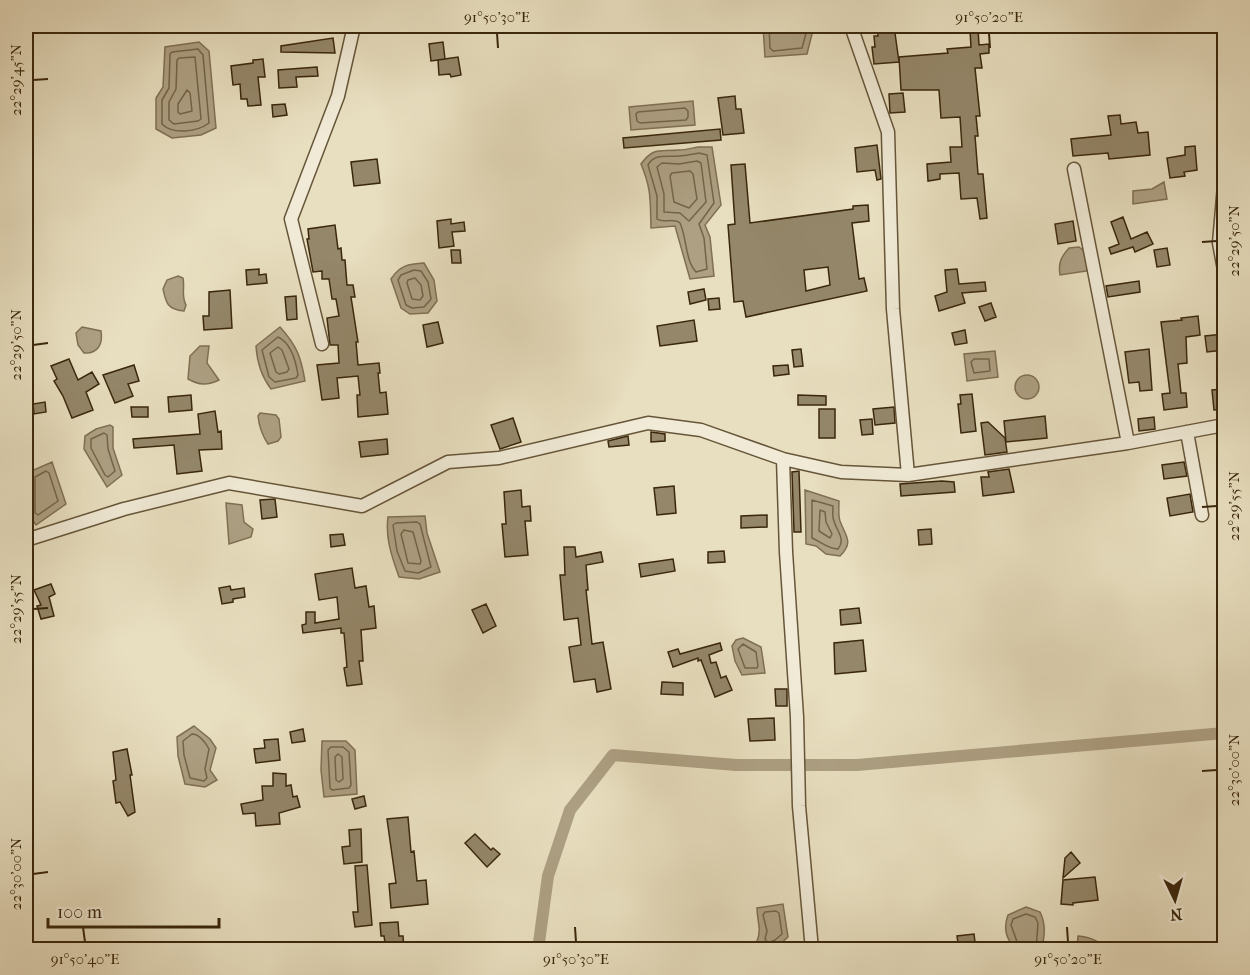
<svg xmlns="http://www.w3.org/2000/svg" width="1250" height="975" viewBox="0 0 1250 975" font-family="'IM FELL French Canon',serif">
	<style>
		.water { fill: #ada083; stroke: #7f7053; stroke-width: 1.5 }
		.lines { fill: none; stroke-linecap: round; stroke-linejoin: round }
		.shore { stroke: #746448; stroke-width: 1.5 }
		.canal { stroke: #ada083; stroke-width: 12 }
		.building { fill: #94876a; stroke: #3a270c; stroke-width: 1.5; fill-rule: evenodd }
		.street-casing { stroke: #665539; stroke-width: 15 }
		.street { stroke: #f0ead6; stroke-width: 12 }
		.ticks { fill: none; stroke: #3a270c; stroke-width: 2 }
		.neatline { fill: none; stroke: #3a270c; stroke-width: 2 }
		.ticks-label { font-size: 15px; text-anchor: middle; fill: #3a270c }
	</style>
	<rect width="100%" height="100%" fill="#e8dfc0"/>
	<filter id="stains"><feTurbulence type="fractalNoise" baseFrequency=".00333" numOctaves="4"/><feColorMatrix values="0 0 0 0 .2 0 0 0 0 .09 0 0 0 0 .02 0 0 0 .5 -.17"/></filter>
	<radialGradient id="worn" r=".72"><stop offset=".6" stop-color="#630" stop-opacity="0"/><stop offset="1" stop-color="#630" stop-opacity=".3"/></radialGradient>
	<path class="water" d="M763 26H814L807 54 765 57Z
		M199 42 209 51 216 128 201 135 172 138 156 129V98L163 87 165 47Z
		M693 101 695 125 631 130 629 107Z
		M698 147H712L721 205 705 225 710 237 714 276 690 279 675 226 651 228C650 200 652 191 641 164 654 146 660 152 679 150 686 150 692 148 698 147Z
		M1164 182 1167 199 1133 204V191L1152 189Z
		M1079 247 1084 251 1089 269 1086 271 1060 275C1058 263 1061 257 1069 248Z
		M424 263 434 280 437 301 428 313 410 314 401 308 391 279C400 265 409 264 424 263Z
		M178 276 183 278C185 288 181 296 186 305L184 311C167 309 166 303 163 289L167 280Z
		M82 327 101 331C103 344 98 354 84 353L78 345 76 333Z
		M280 327C297 346 301 357 305 381L271 389C261 376 257 362 256 346Z
		M200 346H209L207 363 219 380C207 386 199 385 188 379L190 356Z
		M995 351 998 377 967 381 964 354Z
		M1015 387a12 12 0 1 1 24 0a12 12 0 1 1-24 0Z
		M260 413 276 415 279 419 281 437 278 441 268 444C262 435 259 426 258 416Z
		M110 425 113 427V448L122 475 107 487 84 449 85 436 96 429Z
		M52 462 66 504 36 525 29 515V472Z
		M805 490 839 501C839 507 838 515 840 521 846 537 854 542 840 556L826 554 816 546 806 544Z
		M226 503 242 505 244 522 253 529 251 537 229 544Z
		M425 516 427 533 440 572 419 579 399 577C392 557 385 538 388 517Z
		M743 638 761 647 765 673 742 675 735 661 732 646 736 640Z
		M194 726 210 739 216 748 210 770 217 780 205 787 185 784 178 756 177 737Z
		M322 741H346L355 750 357 794 324 797 321 770Z
		M783 904 788 937 778 946 765 949 757 941C762 929 757 921 757 908Z
		M1026 907 1040 912C1046 924 1045 937 1041 949H1016C1006 939 1003 929 1008 915Z
		M1078 936C1089 937 1099 940 1105 949H1077Z"/>
	<g class="lines">
		<path class="shore" d="M769 26 770 48 773 51 802 48 808 26
			M198 49 203 55 209 123C197 132 173 135 162 124V100L169 88 170 54 172 52Z
			M195 57 201 119 198 121 174 124 169 120V102L176 89 177 60 179 58Z
			M187 90 190 93 192 111 180 114 178 112V104Z
			M685 108 688 111V117L686 120 640 123 637 121 636 114 638 112Z
			M699 153 707 155 714 203 699 224 704 238 707 269 696 272C685 260 687 238 680 223 673 217 664 224 657 219V196L648 165C655 153 667 157 679 156 686 156 693 154 699 153Z
			M697 161 701 163 706 202 689 221 680 213 664 212V194L657 167 662 163 679 164Z
			M690 171 693 174 697 199 689 208 674 202 670 176 672 173Z
			M414 270 421 271 428 282 431 299 424 307 412 308 406 305 398 280 401 275Z
			M415 278 421 285 423 296 420 300 412 299 407 283 408 280Z
			M278 337C291 343 296 362 298 375L296 378 275 382 269 377 262 350Z
			M278 347 282 350 289 369 287 372 279 374 276 372 270 353Z
			M974 359H989L990 371 974 373 971 362Z
			M104 433 107 435 108 449 115 471 108 477 105 475 91 448V439Z
			M46 471 49 473 58 501 38 515 35 513V477Z
			M812 500 833 506C833 511 832 517 834 521 837 532 846 539 838 549 828 549 821 542 812 538Z
			M820 510 825 512 826 522 832 534 830 538 819 531Z
			M417 522 420 524 431 567 418 573 405 571 397 551 393 525 396 523Z
			M404 530 413 532 421 561 420 564 408 563 401 534Z
			M743 644 756 652 758 666 757 668H745L738 649Z
			M192 734C199 734 206 743 209 749L205 769 207 778 204 781 190 778 184 755 183 741Z
			M331 747H343L349 752 351 785 349 788 332 790 330 788 328 750Z
			M338 754 342 757 343 779 339 782 336 780 335 757Z
			M776 911 779 913 782 934 775 940 768 943 765 939 767 931 763 915 765 912Z
			M1020 950 1011 925 1013 919 1026 914 1035 917 1038 923 1036 950"/>
		<path class="canal" d="M538 950 548 876 570 810 613 755 736 765H857L1224 733"/>
	</g>
	<path class="building" d="M877 26H894L899 62 874 64 872 47H875L874 36H878Z
		M978 29 979 45 989 44V53L980 54 982 68H975L980 116H976L978 136H975L978 174H983L987 218 980 219 977 198 961 199 959 173 940 174V179L928 181 927 164 951 162 950 147H962L960 117 941 118 939 90H901L899 57 948 53 947 49 971 47 970 30Z
		M333 38 335 53 281 52V46Z
		M443 42 445 59 431 61 429 44Z
		M458 57 461 75 451 77 450 74 439 75 438 60Z
		M263 59 265 77H258L261 105 248 106 247 99H241L240 84 233 85 231 66 253 63V60Z
		M317 67 318 76 296 77 297 87 279 88 278 70Z
		M903 93 905 112 890 113 889 94Z
		M735 96 736 109H741L744 133 723 135 718 98Z
		M285 104 287 115 273 117 272 105Z
		M1120 115 1121 124 1136 122 1138 133 1148 132 1150 155 1109 159 1108 153 1073 156 1071 139 1111 135 1108 116Z
		M720 129 721 140 624 148 623 138Z
		M877 145 881 179 877 180 875 170 857 172 855 148Z
		M1195 146 1197 170 1184 172 1185 176 1170 178 1167 158 1185 155V147Z
		M377 159 380 183 354 186 351 162Z
		M745 164 750 223 853 209V206L868 205 869 221 852 223 859 279 864 278 867 291 746 317 743 301 734 302 728 225 735 224 731 165ZM828 267 830 285 806 291 804 270Z
		M1123 217 1131 239 1147 232 1153 244 1135 252 1133 247 1111 254 1109 248 1119 244 1111 222Z
		M451 219V224L464 222 465 231 452 232 454 246 439 248 437 221Z
		M1073 221 1076 241 1058 244 1055 224Z
		M335 225 338 249 341 248 342 260H345L347 285H353L355 297H351L358 342H356L358 365 379 363 380 373H378L380 393 386 392 388 414 358 417 357 395H360L358 376 337 378 339 398 322 400 317 365 339 363 338 345H330L327 318 339 316 336 299H332L329 279H322V271L313 272 307 239H309L308 229Z
		M1167 248 1170 265 1157 267 1154 250Z
		M451 250H460L461 263H452Z
		M259 269V275L266 274 267 283 247 285 246 270Z
		M957 269 959 284 985 282 986 291 962 293 965 303 939 311 935 296 947 292 945 270Z
		M1139 281 1140 292 1108 297 1106 286Z
		M704 289 706 300 690 304 688 292Z
		M230 290 232 328 204 330 203 316H209V292Z
		M296 296 297 319 287 320 285 297Z
		M719 298 720 309 709 310 708 299Z
		M991 303 996 317 985 321 979 307Z
		M1198 316 1200 335 1186 337 1187 363 1178 364 1181 393H1186L1187 407 1164 410 1162 394 1170 393 1161 322 1182 320 1181 318Z
		M694 320 697 341 660 346 657 326Z
		M438 322 443 343 427 347 423 325Z
		M965 330 967 343 955 345 952 333Z
		M1224 334V350L1207 352 1205 336Z
		M801 349 803 366 794 367 792 350Z
		M1149 349 1152 390 1140 391 1139 382 1129 383 1125 352Z
		M69 359 78 380 92 372 99 384 86 392 93 410 72 418 63 396 54 381 57 379 51 366Z
		M134 365 139 381 128 384 133 396 115 403 103 375Z
		M788 365 789 374 774 376 773 366Z
		M1224 389V409L1214 410 1212 390Z
		M972 394 976 431 961 433 958 404H961L960 395Z
		M191 395 192 410 169 412 168 397Z
		M798 395 826 396V405H798Z
		M45 402 46 412 34 414 33 404Z
		M131 407H148V417H132Z
		M894 407 895 423 875 425 873 409Z
		M819 409H835V438H819Z
		M215 411 218 432 221 431 222 449 199 450 202 471 177 474 174 445 134 448 133 439 200 434 198 414Z
		M1045 416 1047 438 1006 442 1004 421Z
		M1154 417 1155 429 1139 431 1138 419Z
		M513 418 521 442 500 449 491 425Z
		M872 419 873 434 862 435 860 420Z
		M988 422 1005 438 1007 452 985 455 981 423Z
		M651 432 665 434V441L651 442Z
		M628 436 629 445 609 447 608 441Z
		M387 439 388 454 361 457 359 442Z
		M1184 462 1187 476 1164 479 1162 465Z
		M1009 469 1014 492 983 496 981 477H989L988 472Z
		M799 471 801 532H794L792 472Z
		M942 481 954 482 955 492 901 496 900 484Z
		M674 486 676 513 657 515 654 488Z
		M521 490 522 507 530 506 531 521H525L528 555 505 557 502 524H506L504 492Z
		M1190 494 1193 512 1170 516 1167 498Z
		M275 499 277 517 262 519 260 500Z
		M767 515V527L741 528V516Z
		M931 529 932 544 919 545 918 530Z
		M343 534 345 545 331 547 330 535Z
		M564 547H575L576 557 601 552 603 562 586 565 588 590H586L592 644 603 642 611 689 597 692 595 679 574 682 569 647 581 645 578 618 564 620 560 575H565Z
		M724 551 725 562 708 563V552Z
		M673 559 675 571 641 577 639 564Z
		M352 568 355 588 366 586 369 607 374 606 376 628 361 630 363 661H359L362 684 347 686 344 668 347 667 344 633H341V628L303 633 302 625 306 624V612H315V623L339 619 337 597 319 600 315 574Z
		M51 584 55 594 49 597 54 616 41 619 37 606 41 605 34 590Z
		M230 586 231 590 244 588 245 597 233 599V602L222 604 219 588Z
		M486 604 496 626 483 633 472 610Z
		M859 608 861 623 841 625 840 610Z
		M863 640 866 671 835 674 834 643Z
		M720 643 722 650 709 655 711 663 716 662 721 678 726 676 732 690 715 697 701 660 698 661V658L673 667 668 652 678 649 680 654Z
		M662 682 683 683V695L661 694Z
		M775 689H787V706H776Z
		M774 718 775 740 750 741 748 719Z
		M303 729 305 741 292 743 290 732Z
		M278 739 280 760 256 763 254 749 265 748 264 740Z
		M127 749 132 775H130L135 812 128 816 120 802 116 803 113 781 116 780 113 752Z
		M273 773 286 774V786L291 785 293 797 297 796 300 807 279 813 280 824 256 826 255 813 243 814 241 804 263 800 262 786H273Z
		M364 796 366 806 355 809 352 799Z
		M408 817 411 852 414 851 417 881 426 880 428 904 391 908 389 884 396 883 387 819Z
		M361 829 362 862 344 864 342 847 350 846 349 830Z
		M475 834 491 850 493 848 500 854 487 867 465 843Z
		M1071 852 1080 863 1063 878 1065 858Z
		M367 865 372 925 355 927 353 912H358L355 866Z
		M1095 877 1098 900 1073 903V905L1061 904 1063 880Z
		M398 922 399 936H403L404 950H386L384 936H381L380 923Z
		M974 934 976 950H959L957 936Z"/>
	<g class="lines">
		<defs>
			<path id="street" d="M851 26 888 132 893 309 908 475
				M1074 169 1128 443
				M1224 186 1219 243 1224 270
				M322 344 291 219 338 96 354 26
				M1187 432 1202 515
				M783 459 786 552 797 717 799 806 812 950
				M26 540 124 509 229 483 362 506 448 462 499 458 648 423 701 430 783 459 841 472 908 475 1128 443 1224 425"/>
		</defs>
		<use href="#street" class="street-casing"/>
		<use href="#street" class="street"/>
	</g>
	<path class="ticks" d="M497 33 498 48M989 33 990 48M33 80 48 79M1202 242 1217 241M33 345 48 343M1202 507 1217 506M33 609 48 608M1202 771 1217 770M33 874 48 872M83 927 85 942M575 927 576 942M1067 927 1068 942"/>
	<rect width="1250" height="975" fill="none" stroke="#e8dfc0" stroke-width="66"/>
	<g transform="translate(1175 900) rotate(175)" stroke="#f0ead6" stroke-width="4.5" paint-order="stroke">
	<path d="M0-4.5L10 22L0 15L-10 22Z" fill="#3a270c"/>
	<text y="-9" font-size="16" font-weight="bold" text-anchor="middle" fill="#3a270c">N</text>
	</g>
	<path d="M48 918v9h171v-9" fill="none" stroke="#3a270c" stroke-width="3"/>
	<text x="57" y="918" font-size="18" fill="#3a270c" stroke="#f0ead6" stroke-width="4.5" paint-order="stroke">100 m</text>
	<rect x="33" y="33" width="1184" height="909" class="neatline"/>
	<g class="ticks-label">
		<text x="497" y="22">91°50'30"E</text>
		<text x="989" y="22">91°50'20"E</text>
		<text transform="translate(16 80) rotate(-90)" y="5">22°29'45"N</text>
		<text transform="translate(1234 241) rotate(-90)" y="5">22°29'50"N</text>
		<text transform="translate(16 345) rotate(-90)" y="5">22°29'50"N</text>
		<text transform="translate(1234 506) rotate(-90)" y="5">22°29'55"N</text>
		<text transform="translate(16 609) rotate(-90)" y="5">22°29'55"N</text>
		<text transform="translate(1234 770) rotate(-90)" y="5">22°30'00"N</text>
		<text transform="translate(16 874) rotate(-90)" y="5">22°30'00"N</text>
		<text x="85" y="964">91°50'40"E</text>
		<text x="576" y="964">91°50'30"E</text>
		<text x="1068" y="964">91°50'20"E</text>
	</g>
	<rect width="100%" height="100%" filter="url(#stains)"/>
	<rect width="100%" height="100%" fill="url(#worn)"/>
</svg>
